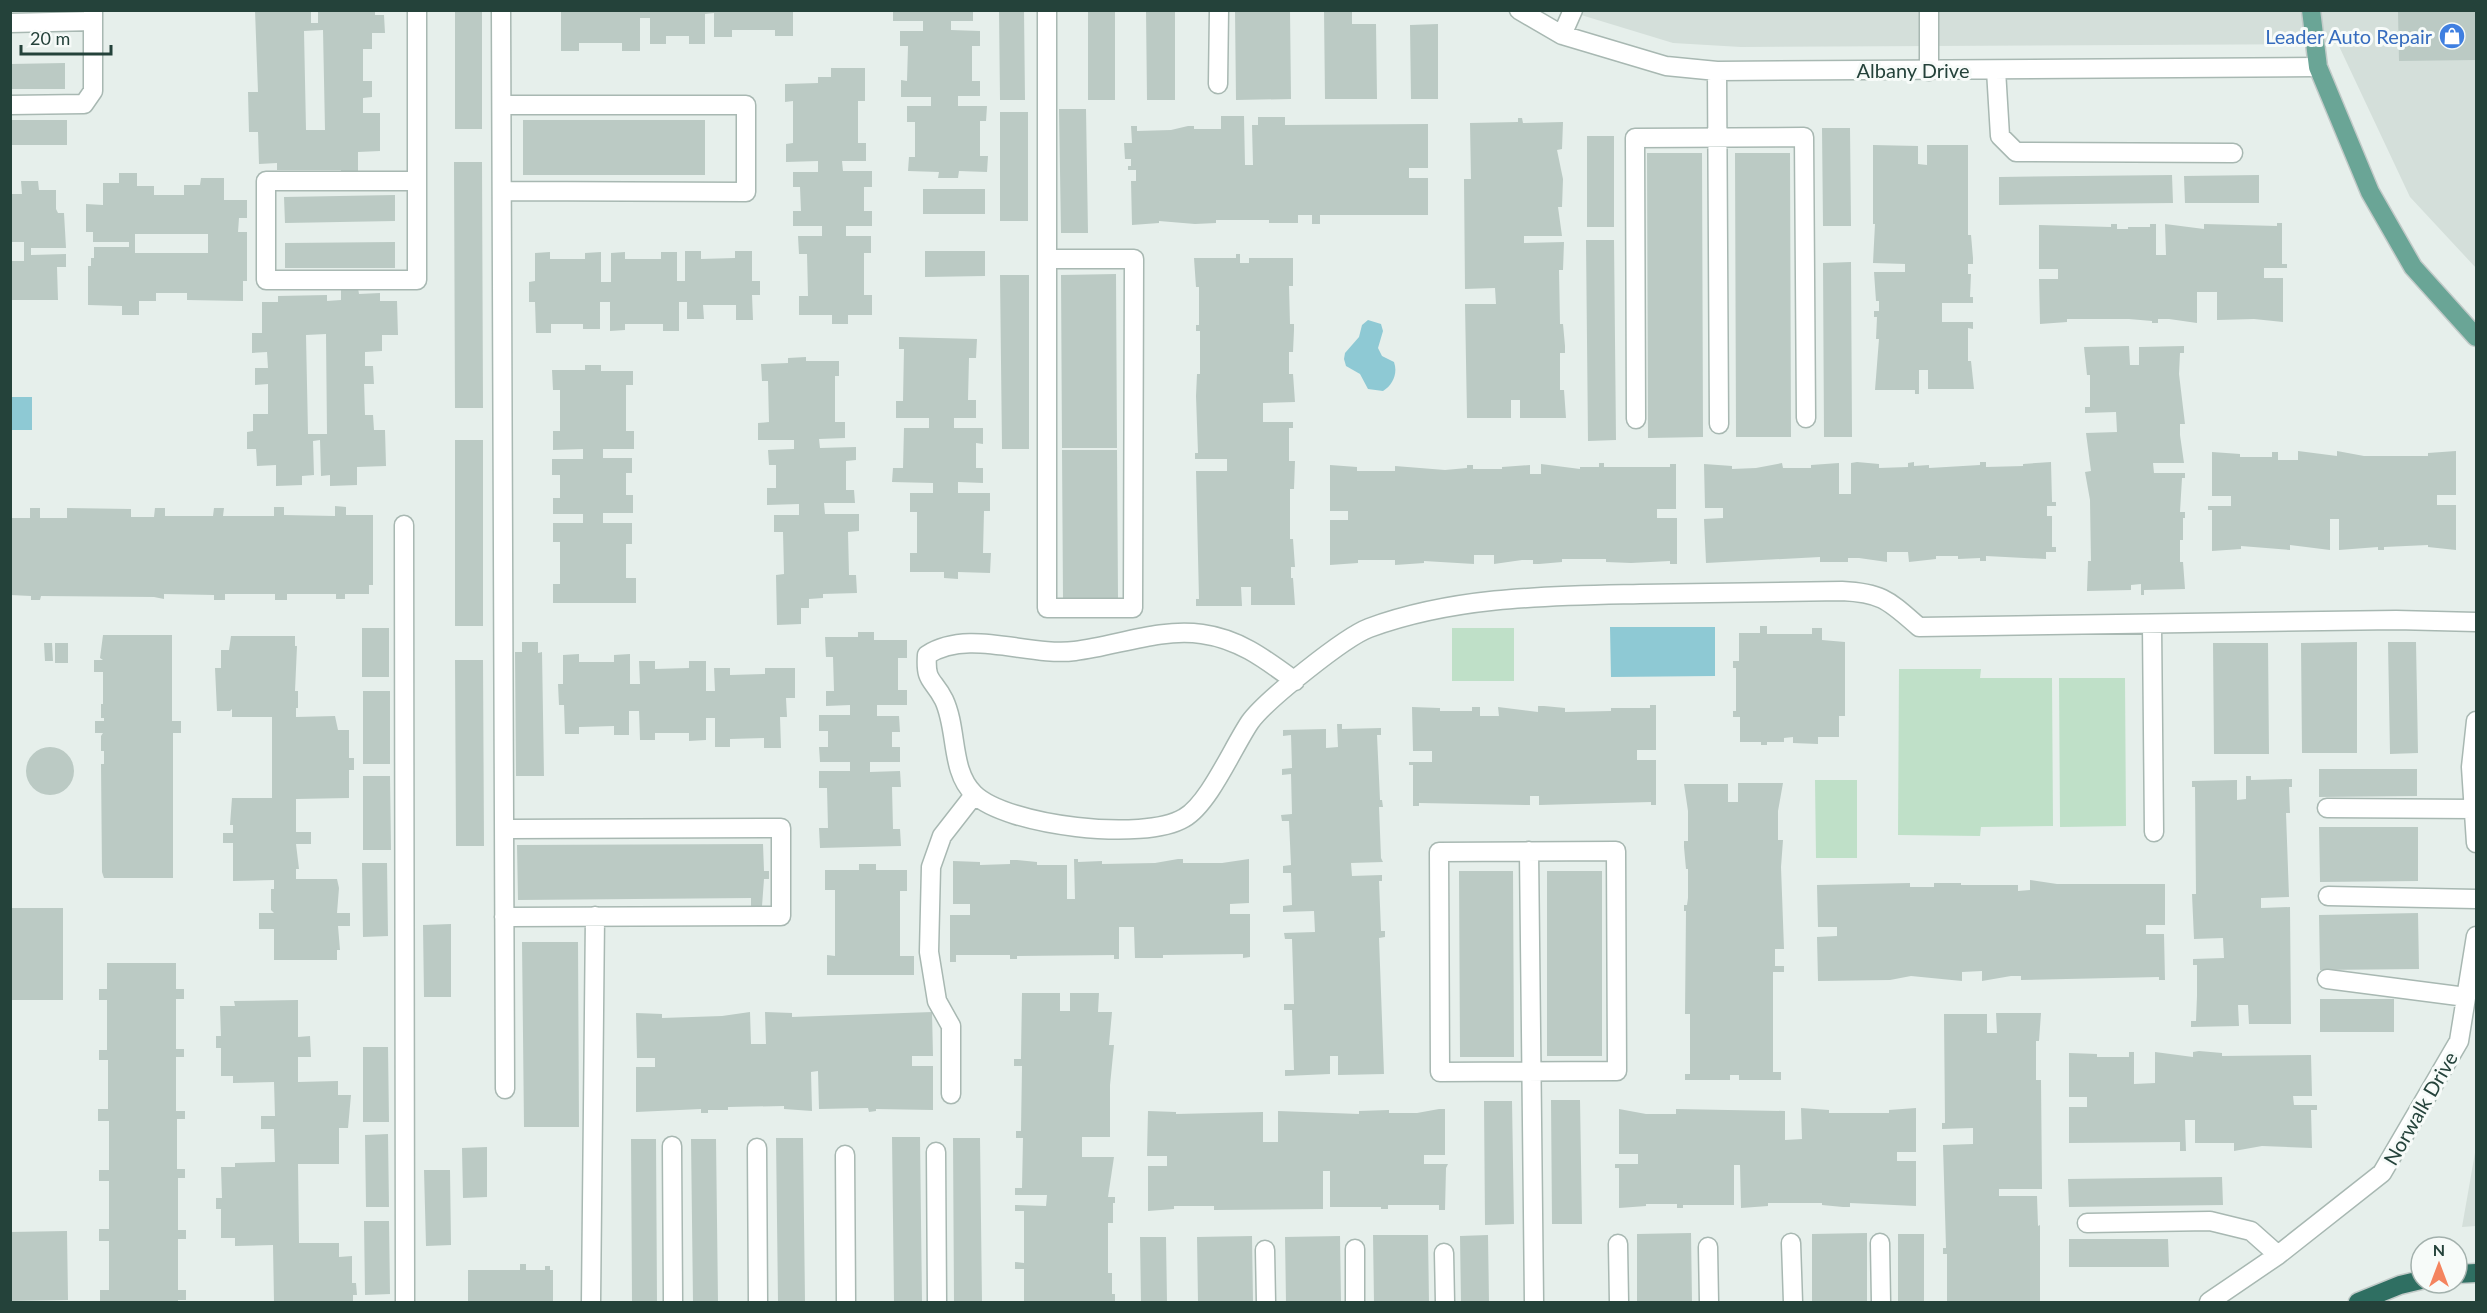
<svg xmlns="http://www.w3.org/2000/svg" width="2487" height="1313" viewBox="0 0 2487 1313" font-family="Lato,sans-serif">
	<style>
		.built { fill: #d4dfda }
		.green { fill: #bfe0c8 }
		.water { fill: #8ec9d4 }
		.building { fill: #bbcac4; fill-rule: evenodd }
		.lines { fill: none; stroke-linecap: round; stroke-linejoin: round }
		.minor-casing { stroke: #a8b8b2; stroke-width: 21 }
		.major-casing { stroke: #c2cac8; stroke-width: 21 }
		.highway-casing { stroke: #c2cac8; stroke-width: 21 }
		.minor { stroke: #fff; stroke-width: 18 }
		.major { stroke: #6aa596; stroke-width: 18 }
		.highway { stroke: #2f6f62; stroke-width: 18 }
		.labels { text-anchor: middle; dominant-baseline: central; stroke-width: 6; stroke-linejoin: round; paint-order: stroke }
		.shop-label { font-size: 20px; fill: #366cbe; stroke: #f7fbf9; text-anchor: end }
		.street-label { font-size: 20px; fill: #24423a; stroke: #f7fbf9 }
	</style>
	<rect width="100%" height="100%" fill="#e6efeb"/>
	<path class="built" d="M1568 11H2476V268L2410 197 2338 44 1741 47 1673 43Z
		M2476 1147V1226L2462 1227Z"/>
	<path class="green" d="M1452 628H1514V681H1452Z
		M1899 669H1981L1980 678H2052L2053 826 1981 827 1980 836 1898 835Z
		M2059 678H2125L2126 826 2060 827Z
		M1815 780H1857V858H1816Z"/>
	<path class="water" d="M1368 320 1381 324 1383 331 1378 348 1382 356 1394 362C1398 373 1393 385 1383 391L1368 389 1360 374 1346 366 1344 359 1345 353 1359 337 1362 325Z
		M11 358V397H32V430H11Z
		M1610 627H1715V676L1611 677Z"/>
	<path class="building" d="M255 10H311V23H318V10H375V15H384L385 33H372V49H363V81H372V97L363 98V113H380V151L358 152V175H341V170H277V163L259 164 258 132H249L248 92H258ZM323 30 325 130H306L304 31Z
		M455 10H482V129H455Z
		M561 10H793V36H775V30H732V37H714V13L705 14V44H689V36H666V44H650V18H640V51H622V43H579V51H561Z
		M893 10H973V21H951V30L980 31V46H972V81H980V96H958V106H987L986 121H980V156H988L987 172 959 171 958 178H938L939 172 908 171 909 157H915V122H907V106H931V97H901V80L907 81 908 46H900V31H923V21H893Z
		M999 10H1024L1025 100H1000Z
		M1088 10H1115V100H1088Z
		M1146 10H1175V100H1147Z
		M1235 10H1290L1291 99 1236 100Z
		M1324 10H1352V24H1376L1377 99H1325Z
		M2476 11V60L2399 61 2398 12Z
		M1438 24V99H1411L1410 25Z
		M65 63V89H10V64Z
		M831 68H865V101H858V143H866V161H842L843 171H872V187H864V211H872V226H846V236H871V253H864V295H872V315H848V324H832V315H799V296H808L807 254H799L798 236H822V226H793V211H801L800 187H793V172H818V161L786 162V144L793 143V101L785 102V84L818 83V77H831Z
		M1059 109H1086L1088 233H1061Z
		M1000 112H1028V221H1000Z
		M1221 116H1244L1245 165H1253L1252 125H1258V117H1285V125L1428 124V168H1409V178H1428V215H1320V224H1312V215H1298V223H1269V220H1216V223L1195 224 1159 221V223L1132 225 1131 181H1136V170H1128V166H1131V159H1125L1124 143H1132L1131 126H1137V131L1171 130 1188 126H1194V129H1221Z
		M1518 118H1522L1523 123 1563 122 1562 149 1557 150 1563 179 1562 207H1558L1562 236H1524V243L1564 242 1563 270H1559L1560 324H1563L1565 346V353H1560V390H1564L1566 418H1520V400H1511V418H1467L1465 304H1496L1495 288 1465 289 1464 179H1471L1470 123 1518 122Z
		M10 120H67V145H10Z
		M523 120H705V175H523Z
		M1822 128H1850L1851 226H1823Z
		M1587 136H1614V227H1587Z
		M1873 145 1918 146V164L1927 165V145H1968V235H1971L1973 258V264H1968V274H1971L1970 297H1973V303H1942V322H1973V329L1968 328V361H1971L1974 389H1928V370H1919V394H1915V390H1875L1879 339H1876L1877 317H1874V311H1879V301H1876L1874 272H1905V264L1873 263 1875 224H1873Z
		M1647 153H1702L1703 437 1648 438Z
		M1735 153H1790L1791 437H1736Z
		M454 162H482L483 408H455Z
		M119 173H137V186H154V195H184V185H200L201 178H224V200H247V218H239L238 232H247V281H243V301L187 300V293H156V301H139V315H122V306L88 305V266H91V258H94V247H129V242H93V232H86V204L103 205V183H119ZM135 234H208V253H135Z
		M2172 175 2173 203 1999 205V177Z
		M2259 175V203H2185L2184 176Z
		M21 181H38L39 190H56V209L58 213H64L66 248H31V255L66 254V267H57L58 300H10V261H24V242H10V194H22Z
		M923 189H985V214H923Z
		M395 195V221L285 223 284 197Z
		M2277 223H2282V264H2287V268H2264V278H2283V322L2254 319 2217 320V292H2197V323L2169 319H2158V323H2152V321L2129 319H2067V322L2040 324 2039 279H2058V269H2039V225L2111 227V224H2117V229H2128V227H2150V224H2156V255H2166L2165 224 2204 229V224L2277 226Z
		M1586 240H1614L1616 440 1588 441Z
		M395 242V268H285V243Z
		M685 251H701V259L735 258V251H752V281H760V295H752L753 320H736V305H703L704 319H687V302H679V331H663V324H625V330L610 331V302H600V329H583V324H551V333H536L535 302H529V282L535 281V253L550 252V259H585V253L601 252V282H611V253L625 252V259H661V252H677V281H685Z
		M925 251H985V276L925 277Z
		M1236 254H1240V263H1249V258H1293V286H1289L1290 324H1294V330L1293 352H1289V374H1293L1295 402 1263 403V422H1293V428H1289V461H1295L1294 489H1290V539H1293L1295 567H1291V578H1293L1295 605H1251V587H1241L1242 606H1196V599H1199L1196 471H1227V459H1195V453H1198L1196 396 1197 374H1200V331H1196V325H1199V287H1196L1194 258H1236Z
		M1851 262 1852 437H1824L1823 263Z
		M1116 274 1117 448H1062L1061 275Z
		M1000 275H1029V449H1002Z
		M358 288 359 294 380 293V301H397L398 335H382V351L365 352V366H373L374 384H364L365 415H373L374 430H385L386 466 357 467V485L330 486V475L321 476 320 440 313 441 314 475 302 476V485L276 486V465L257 466 256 449H247V432L253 431V414H268V384L255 385V368H268L267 352 252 353V333H262V302H278V296L327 295V301L341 300V289ZM326 334 327 434H308L306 335Z
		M899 337 977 339 976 358H969L968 400H976V418H954V428H983V444L976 443V468H983V483L958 482V493H990V511H984L983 553H991L990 573 958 572V579L944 578V572H910V553H917V512H910V493H933V483L892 482 893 468H903L904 428H929V418H896V401H903L904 349H899Z
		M2129 346 2130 365H2139V347L2184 346V353H2180L2179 374 2185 424H2180V435L2184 463H2153L2154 473H2185V478H2182L2180 512H2185V518H2183V540H2180V562H2183L2185 589 2144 590V595H2141V584L2131 585V590L2087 591 2088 561H2091L2090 500 2085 472 2091 471 2086 433 2117 432 2116 412 2085 413V407H2090V375H2087L2084 347Z
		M806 357V361H839V376H835V422H845V438L819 439 820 448 856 447V460L846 461V490H854L855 503H824L825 514H859V531L848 532 849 575H856L857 593 823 594V598L809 599V608H801V624L777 625 776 575 784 574 783 532H774V515H799V504L767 505V488H776V465H769L768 450 794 449V440H758V423L769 422 768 381H762L761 364 788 363V358Z
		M585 365H601V371H633V385H626V431H634V449H603V458H632V473H626V495H633V513H603V523H632V544H626V578H636V603H553V584H560V542H553V523H583V514H553V498H560V475H552V459H583V449L553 450V431H560V390H553L552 370H585Z
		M455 440H483V626H455Z
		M1062 450H1117L1118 598 1063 599Z
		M2298 451 2337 456V451L2364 456H2428V453L2456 451V495H2437V505H2456V550L2428 547V545L2384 547V550H2378V547L2339 550V519H2330V550L2290 545V550L2241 546V549L2212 551V510H2208V506H2231V496H2212V452L2240 454V457H2272V452H2278V460H2298Z
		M1857 462 1879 464V468L1908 467V463L1914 462V466L1929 465V468L1980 465V462H1986V467L2023 466V464L2051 462 2052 502H2056V506H2047V516H2052V547H2056V552H2046V559L1986 556V561H1980V558L1958 559V556H1936V559L1909 562 1908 552H1887V562L1859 558H1848V562H1820V557L1706 563 1704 519 1723 518V508H1705L1704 464 1732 466V469L1756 468 1782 463 1783 468H1811V465L1839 463V494H1851V463Z
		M1599 463H1604V467H1670V464H1676V509H1657V518H1677V564H1670V561L1631 563 1606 562V559H1562V562L1539 564H1533V560H1522L1494 564V555H1474V564L1424 561V563L1395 565V560H1358V563L1330 565V520H1348V511H1330V465L1357 467V471H1395V466L1445 470 1467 468V465H1473V469H1502V467L1530 465V474H1541V464L1580 469V467H1599Z
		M335 506 346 507V515H373V585H369V594H345V599H336V594H287V600H275V594H225V600H214V595L164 594V599L154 597 41 596 40 600H31V596L10 595V518H30V508H40V518H67V508L131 509V517H154L155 508H165V516H213L214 508H224L223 516H274V507H284V515L335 516Z
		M1760 626H1767V634H1812V628H1822V640L1845 642V716H1839V737H1818V744L1793 743V737L1784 738V742H1767V745H1761V742H1740V717H1733V711H1736V668H1733V661H1739V633H1760Z
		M362 628H389V677H362Z
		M858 632H874V640H907V658H898V690H907V705H877V716H899L900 732H892V747H900V762H870V772L900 771 901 787H892L893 829H900L901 846 820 848 819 828H828L827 788H819V771H850V762H820L819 747H828V731H819V715H850V705L826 706V691H834L833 657H826L825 637H858Z
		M103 635H172V721H181V733H173V878H104L102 872 101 764H104V751H101V736L103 733H95V721H104V718H101V704H103V672H94V660H103L100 658Z
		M231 636H295V646H297L295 691H298V708H296V717L335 716 338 730H349V758H354V770H349V798L296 799V832H311V844H296L299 869H296V879H337L339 888 337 913H350V926H338L340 950H337V960H274V929H259V913H274L271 910V889H274V880L233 881V843H223V833H233V825H230L232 798H272V717H232V709L230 711H217L215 668H221V650H229Z
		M522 642H538V653L542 652 544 776H516L515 652H522Z
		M2357 642V753H2302L2301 643Z
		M2388 642H2416L2418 753 2390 754Z
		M44 643H52L53 661H45Z
		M55 643H68V663H55Z
		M2213 643H2268L2269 754H2214Z
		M579 654V662H614V655L630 654V684H640L639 661H655V669L689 668V661H706V691H715L714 668H730V675L765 674V668H795V698H786L787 717H780L781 748H764V738L730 739V747H715V718H706V740L689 741V733H655V740H640L639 711H629V735H614V726L579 727V734H565L564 705H559L558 684H563V655Z
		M455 660H483L484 846H456Z
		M363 691H390V764H363Z
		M1650 705H1656V750H1637V760H1656V805H1651V802L1539 805V796H1530V805L1419 803V806H1413V765H1409V762H1432V751H1413L1412 707 1440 708V711H1472V707H1480V716H1499L1498 707 1538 712V706H1544L1565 708V712L1611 711V708H1650Z
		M1337 724H1342V729L1381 728V735H1377L1380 800H1382L1383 807H1379L1381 858 1383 862 1351 863 1352 876 1382 875V881H1379L1381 931H1385V937L1379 938 1384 1074 1338 1075V1056H1330V1074L1285 1076V1070H1294L1292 1010H1284V1004H1294L1292 939H1285L1284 933 1315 932 1314 911 1283 912V906L1292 905 1291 873H1283V866L1291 865 1289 821H1282L1281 815 1292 814 1291 774 1282 775V769L1292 768 1291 735 1283 736V730L1326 729V748L1338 747Z
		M26 771a24 24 0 1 1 48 0a24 24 0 1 1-48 0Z
		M2319 769H2417V796L2319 797Z
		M363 776H390L391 850H363Z
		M2246 776H2251V780L2292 779V787H2289L2290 813H2286L2289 897 2261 898V908L2290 907 2291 1024H2249L2248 1005H2238L2239 1026 2191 1027V1021H2196L2197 996V965H2193V959L2224 958 2223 938 2194 939 2192 894H2196L2195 787H2192V781L2237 780V800L2246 799Z
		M1738 783H1783L1778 811V840H1783L1781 867 1784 949H1775V966H1784V972H1773V1072H1781V1080H1739V1075H1730V1080H1685V1074H1690V1014H1685L1686 911H1684V905H1687L1688 898V869H1686L1684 847V841H1688V811L1684 784H1728V802H1738Z
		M2319 827H2418V881L2320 882Z
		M763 844 764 871H769V879H764L762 906H751V898L518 900 517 845Z
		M1074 859H1078V862L1102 861V864L1155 863 1178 859H1183V863H1222L1249 859V903L1230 904V914H1250V957L1243 958V954L1163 955V958H1135L1134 927H1119V959H1114V955L1017 956V959H1010V955H956V962H950V915H970V904H953V861L980 862V865L1010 864V860H1017L1037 862V865H1067V899H1075Z
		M362 863H387L388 936 363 937Z
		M859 864H876V870H907V891H900V956H914V975H827V955L835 956V890H825V870H859Z
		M1459 871H1513L1514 1057H1460Z
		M1547 871H1602V1056H1547Z
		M2030 880 2057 884H2165V925H2146V934H2164L2165 980H2159V977L2021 980V976H2011L1982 981V971L1962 972V981L1911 976 1890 980 1818 981 1817 937 1837 936V927H1818L1817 885 1910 883V887H1934V883H1961V885H2018V891L2030 890Z
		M10 908H63V1000H10Z
		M2418 913 2419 969 2320 970 2319 915Z
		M451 924V997H424L423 925Z
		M522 942H578L579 1127H524Z
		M107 963H176V989H184V999H176V1049H184V1057H176V1111H185V1119H177V1169H185V1178H178V1230H186V1239H178V1290H186V1300H178V1302L100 1301V1290H109V1241H99V1229H109V1181H99V1170H109V1121H98V1109H108V1060H99V1050H107V1000H99V989H107Z
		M1022 993H1060V1011H1070V993H1099L1098 1012H1112L1109 1045H1114L1110 1085V1137H1082V1157H1114L1108 1197H1115V1203H1113V1223H1108V1273H1112V1294H1115V1301L1024 1302V1269H1015V1262L1024 1263V1211H1015V1205L1046 1206 1047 1195H1015V1188H1022L1023 1138H1016V1131H1021L1022 1066H1014V1059H1021Z
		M2320 999H2394V1032H2320Z
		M298 1000V1037L310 1036 311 1057H298V1082L338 1081V1095H351L348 1128H339V1164H298L299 1243H339V1257L352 1256V1283H356L357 1295H353V1302H274L273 1245 235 1246V1238H221V1209H216V1198H222L221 1167H235V1163L275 1162 274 1129H261V1116H275L274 1082 233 1083V1076H221V1048H216V1036H221L220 1006H235L234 1001Z
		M750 1012 751 1044H766L765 1012 792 1013V1017L932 1012 933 1056H912V1066H933V1110L876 1109V1111L869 1112 868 1108 819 1109 818 1071 811 1072 812 1111 784 1109V1106L728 1107V1110H708V1113H701V1109L636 1112V1067H655V1058H637L636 1013 662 1014V1018L722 1016Z
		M1996 1013H2041L2039 1041H2036V1080H2041L2042 1189H1999V1196H2037L2038 1226 2040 1225V1302H1947V1254H1943V1248H1946L1943 1145 1973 1144V1128L1942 1129V1123H1945L1944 1014H1987V1033H1997Z
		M363 1047H388L389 1122H363Z
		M2199 1051 2222 1053V1056L2311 1055 2312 1096H2293L2294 1105H2317V1110H2311L2312 1148 2262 1146 2234 1151V1143H2195V1120H2185L2186 1151H2180V1142L2069 1143V1107H2087V1097H2069V1053L2097 1054V1057H2129V1052H2134V1084L2155 1083V1052L2193 1057V1052Z
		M1551 1100H1580L1582 1224H1552Z
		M1484 1101H1512L1514 1224 1485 1225Z
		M1801 1108 1829 1110V1113H1889V1110L1916 1108V1152H1897V1161H1916V1206L1850 1203V1207H1843L1822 1205V1203H1768V1206L1741 1208 1740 1165H1734V1205H1683V1208H1677V1204H1646V1206L1619 1208V1168H1615V1164H1638V1154H1619V1109L1646 1114H1676V1109L1785 1111V1140L1802 1139Z
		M1439 1109H1445V1155H1424V1164H1448L1446 1168 1445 1210H1439V1205H1388V1209H1381V1207H1330V1171H1323V1209L1214 1210V1206H1174V1209L1148 1211V1166H1167V1156H1147L1148 1111 1176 1112V1114L1263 1112V1142H1278V1111L1359 1114V1111L1389 1110V1113H1417Z
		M388 1134 389 1207H366L365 1135Z
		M892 1137H920L922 1302H894Z
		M776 1138H803L805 1302H778Z
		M953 1138H980L982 1302H954Z
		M631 1139H656L657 1302H632Z
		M691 1139H716L718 1302H693Z
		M487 1147V1197L463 1198 462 1148Z
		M424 1170H450L451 1245 426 1246Z
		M2222 1177 2223 1205 2069 1207 2068 1179Z
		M364 1221H389L390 1294 365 1295Z
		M67 1231 68 1300 10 1301V1232Z
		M1691 1233 1692 1302H1637V1234Z
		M1867 1233V1302H1812V1234Z
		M1898 1234H1924V1302H1898Z
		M1373 1235H1428L1429 1302H1374Z
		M1488 1235 1489 1302H1461L1460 1236Z
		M1252 1236 1253 1302H1198L1197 1237Z
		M1340 1236 1341 1302H1286L1285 1237Z
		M1140 1237H1166L1167 1302H1141Z
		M2069 1239H2168L2169 1267H2069Z
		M520 1264H526V1270H545V1266H550V1270H553V1302H468V1270H520Z"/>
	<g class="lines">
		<defs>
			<path id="minor" d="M501 10 505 1089
				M1519 10 1562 35 1666 66 1717 71 2318 67
				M1929 10V71
				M10 23 93 21
				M1562 35 1573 10
				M1996 70 2000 136 2016 152 2233 153
				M1717 71 1719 424
				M1218 84 1219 10
				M10 105 84 104 93 91V10
				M502 105H746V192L502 191
				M417 181H266V280H417V10
				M1047 259H1134L1133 608H1047V10
				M1636 419 1635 138 1804 137 1806 418
				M404 525 405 1302
				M2152 625 2154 832
				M1295 681C1265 659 1239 639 1202 634 1159 628 1117 646 1075 651 1028 657 969 628 927 655 925 683 933 678 944 700 958 730 950 771 974 794 1007 826 1144 842 1184 818 1209 804 1233 747 1250 722 1266 700 1345 637 1369 628 1456 596 1549 596 1640 594 1708 593 1775 592 1842 591 1883 593 1889 601 1919 627L2396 620 2476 622
				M2476 721 2471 767 2476 843
				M2327 808 2474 809
				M504 829 781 828V916L504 917
				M1529 851 1534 1302
				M1616 851 1617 1071 1440 1072 1439 852Z
				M2328 896 2476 899
				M2327 979 2466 997
				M951 1094V1026L937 1001 929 952 931 867 942 836 974 795
				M672 1146 673 1302
				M757 1148 758 1302
				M936 1152 937 1302
				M845 1155 846 1302
				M2087 1223 2210 1221 2251 1231 2278 1255
				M1791 1243 1793 1302
				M1880 1243 1881 1302
				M1618 1244 1619 1302
				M1708 1247 1709 1302
				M1355 1249V1302
				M1265 1250 1266 1302
				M1444 1253 1445 1302
				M591 1302 595 916
				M2209 1302 2278 1255 2382 1173 2459 1041 2476 936"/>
			<path id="major" d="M2311 10 2318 67 2370 192 2413 267 2476 337"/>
			<path id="highway" d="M2457 1274 2476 1273
				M2358 1302 2400 1285 2421 1280"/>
		</defs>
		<use href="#minor" class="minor-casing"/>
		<use href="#major" class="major-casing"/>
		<use href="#highway" class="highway-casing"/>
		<use href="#minor" class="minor"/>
		<use href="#major" class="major"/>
		<use href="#highway" class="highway"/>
	</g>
	<defs>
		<symbol id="shop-disc" viewBox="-11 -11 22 22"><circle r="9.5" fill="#3f7fe0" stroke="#f7fbf9"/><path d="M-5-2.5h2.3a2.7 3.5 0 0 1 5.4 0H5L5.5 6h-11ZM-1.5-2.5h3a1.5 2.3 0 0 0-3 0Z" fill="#fff"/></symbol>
	</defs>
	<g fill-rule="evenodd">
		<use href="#shop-disc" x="2437" y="21" width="30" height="30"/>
	</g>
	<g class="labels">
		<g class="shop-label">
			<text x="2432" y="36">Leader Auto Repair</text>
		</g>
		<g class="street-label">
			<text x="1913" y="70">Albany Drive</text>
			<text transform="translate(2420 1108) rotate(-60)">Norwalk Drive</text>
		</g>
	</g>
	<rect width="2487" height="1313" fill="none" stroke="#24423a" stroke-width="24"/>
	<g transform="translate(2439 1265)"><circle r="28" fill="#f7fbf9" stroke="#a3b1ad" stroke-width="1.5"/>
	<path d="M0-4.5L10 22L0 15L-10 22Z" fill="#f4845f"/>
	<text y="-9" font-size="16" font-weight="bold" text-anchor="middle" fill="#24423a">N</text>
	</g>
	<path d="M21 45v9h90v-9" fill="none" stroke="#24423a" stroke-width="3"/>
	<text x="30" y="45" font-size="18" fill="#24423a" stroke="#f7fbf9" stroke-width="4.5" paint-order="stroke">20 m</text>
</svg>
